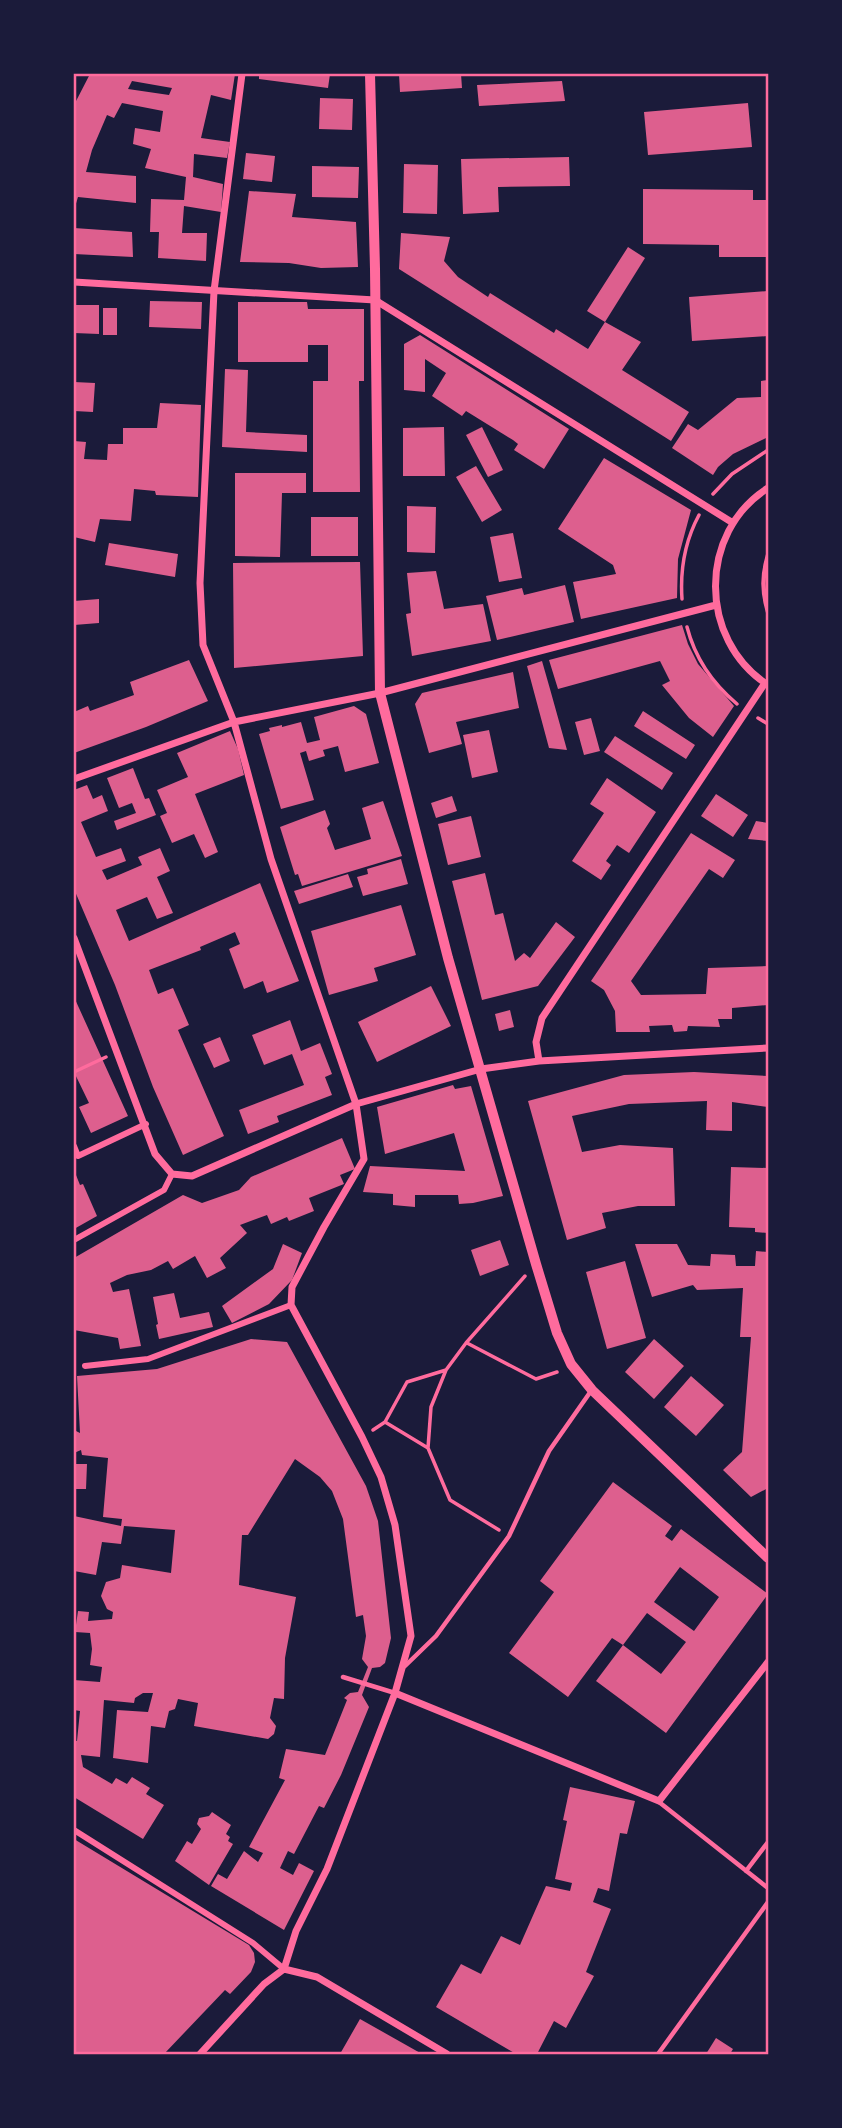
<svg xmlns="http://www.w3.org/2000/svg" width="842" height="2128" viewBox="0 0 842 2128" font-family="'Nunito Sans',sans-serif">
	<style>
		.building { fill: #dd5f8e; fill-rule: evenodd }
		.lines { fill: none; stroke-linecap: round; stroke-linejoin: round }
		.path { stroke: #ff6b9d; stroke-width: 3.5 }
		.service { stroke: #ff6b9d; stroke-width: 4.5 }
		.pedestrian { stroke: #ff6b9d; stroke-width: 6 }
		.minor { stroke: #ff6b9d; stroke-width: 7 }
		.tertiary { stroke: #ff6b9d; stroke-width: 10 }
		.neatline { fill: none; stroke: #ff6b9d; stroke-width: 2.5 }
	</style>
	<rect width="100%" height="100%" fill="#1b1b3a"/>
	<path class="building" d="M90 74H235L231 100 211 95 201 138 230 142 227 158 194 154 193 177 223 184 221 212 184 206 182 233H207L206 261 158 258 159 232H150L151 199 184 200 186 177 145 168 151 149 133 144 135 128 160 132 163 111 122 103 114 118 107 115 92 150 86 172 136 176V203L78 197 74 210V105ZM132 81 172 88 169 95 128 89Z
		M259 74H330L328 88 259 79Z
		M399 74H461L462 88 400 92Z
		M562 81 565 101 479 106 477 85Z
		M320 98 353 99 352 130 319 129Z
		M748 103 752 147 648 155 644 112Z
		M246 153 275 156 272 182 243 179Z
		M569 157 570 186 498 187 499 212 463 214 461 159Z
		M404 164 438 165 437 214 403 213Z
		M312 166 359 167 358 198 312 197Z
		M643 189 753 190V200H768V257H719V245L643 244Z
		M249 191 296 194 292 217 356 222 358 267 321 268 289 263 240 262Z
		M74 228 132 232 133 257 74 254Z
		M401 233 450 237 444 261 458 277 488 297 490 293 554 333 556 329 588 349 605 322 641 342 622 370 689 412 671 441 399 269Z
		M628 247 645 258 605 322 587 311Z
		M768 291V336L692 341 689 297Z
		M150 301 202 302 201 329 149 327Z
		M238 302H307L308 309H364V381H359L360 492H313V381H328V345H308V362H238Z
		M74 305H99V334L74 333Z
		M103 308H117V335H103Z
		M420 335 569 429 544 469 514 450 518 444 513 440 466 411 462 416 432 396 446 373 425 359V392L404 390V344Z
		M225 369 248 370 246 432 307 435V452L222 447Z
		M768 380V437L733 454 718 467 713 475 672 448 688 424 698 430 737 398 761 397V381Z
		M74 382 95 383 93 412 74 411Z
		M160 403 201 405 198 497 156 495 155 491 134 489 131 521 100 519 95 542 74 537V441L86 442 84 459 107 460 108 444H123V428H157Z
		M444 427 445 476H403V428Z
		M482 427 503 470 488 477 466 435Z
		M604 458 691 510 678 559 677 598 581 619 573 582 616 574 613 565 558 529Z
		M476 466 502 510 482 522 456 477Z
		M235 473H306V493H282L280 557 235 556Z
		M407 506 436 507 435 553 407 552Z
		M311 517H358V556H311Z
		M513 533 522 578 499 582 490 537Z
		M109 543 178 554 175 577 105 565Z
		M360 562 363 656 234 668 233 563Z
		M436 571 444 609 483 604 491 641 412 656 406 614 411 613 407 573Z
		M565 585 574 622 497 640 486 596 522 588 524 595Z
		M99 599V623L74 625V601Z
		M682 625 688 644 698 664 734 706 713 737 689 718 662 685 670 681 660 661 558 689 549 660Z
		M189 660 208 701 146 727 74 753V718L75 717 74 712 88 706 90 711 134 695 130 682Z
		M542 661 550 689 567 750 549 748 527 666Z
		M513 672 519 708 456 722 462 744 429 753 415 704 422 693Z
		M354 706 366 714 379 763 345 772 338 746 323 750 325 756 309 761 306 751 300 753 314 800 281 809 259 734 270 731 269 728 282 725V727L301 722 307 743 320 740 314 717Z
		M643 711 695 745 686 759 634 726Z
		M591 718 600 751 584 755 575 722Z
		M489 730 498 772 472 778 463 735Z
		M230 731 238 749 244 775 195 794 218 852 205 858 194 834 172 843 160 816 167 813 157 790 188 777 177 753Z
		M615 736 673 773 662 790 604 752Z
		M133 768 145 799 149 798 156 815 117 830 114 821 136 813 132 803 119 808 107 778Z
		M607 778 656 812 629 853 617 845 606 861 611 865 601 880 572 861 604 813 590 804Z
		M87 785 93 799 102 795 108 811 81 822 96 857 121 848 126 861 102 870 107 880 142 865 138 857 160 848 170 871 157 877 173 913 157 919 147 897 116 910 129 941 260 883 299 981 267 993 263 981 244 989 229 949 240 944 235 932 200 947 201 950 149 970 158 994 173 988 189 1025 178 1030 224 1136 183 1155 153 1087 115 985 74 889V790Z
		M716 794 748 815 733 837 701 816Z
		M452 796 457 811 436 818 431 803Z
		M383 801 402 856 302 886 298 874 295 875 280 827 325 810 330 824 327 828 335 850 371 839 362 808Z
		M471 816 481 857 448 865 438 824Z
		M756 821 768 823V841L748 839Z
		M691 833 735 860 723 878 709 869 631 981 641 995 706 994 708 968 768 966V1005L732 1008V1019H718L720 1027 688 1026 687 1031 674 1032 672 1025 649 1026 650 1032H616L615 1011 604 990 591 981Z
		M401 859 408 884 363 896 357 877 368 874 367 869Z
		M485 873 495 915 503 913 515 961 524 953 530 958 556 922 575 937 538 986 482 1000 452 881Z
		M348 874 353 887 299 904 294 891Z
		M401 905 416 955 374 968 378 981 329 995 311 931Z
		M431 986 451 1026 377 1062 358 1022Z
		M74 997 128 1116 91 1133 79 1107 89 1103 74 1072Z
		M510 1010 514 1027 499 1031 495 1014Z
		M290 1020 301 1051 320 1043 332 1074 325 1077 332 1095 277 1116 279 1122 248 1134 239 1110 304 1085 292 1054 264 1065 252 1035Z
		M220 1037 230 1061 214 1068 203 1044Z
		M694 1072 768 1076V1107L732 1102V1131L706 1130 707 1101 629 1104 572 1116 582 1152 620 1145 673 1148 675 1206H638L602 1213 606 1228 567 1240 528 1101 624 1075Z
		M453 1085 455 1089 471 1086 503 1196 473 1203 459 1204 458 1195H415V1207L393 1205V1194L363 1192 370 1166 465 1171 454 1133 385 1154 377 1107Z
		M342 1138 355 1169 340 1175 344 1184 309 1198 314 1211 289 1221 287 1217 271 1224 267 1215 240 1225 247 1233 220 1258 226 1268 207 1278 195 1256 173 1269 168 1261 151 1270 127 1275 110 1283 113 1292 129 1289 141 1346 120 1349 118 1338 74 1330V1258L183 1195 202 1203 239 1190 251 1177Z
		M731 1167 768 1168V1233L755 1232V1228L729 1227Z
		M74 1170 80 1185 83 1184 97 1216 74 1229Z
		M500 1240 509 1265 480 1276 471 1250Z
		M283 1244 302 1253 292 1280 269 1304 232 1323 222 1306 273 1269Z
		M635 1244H677L688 1265 710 1266 711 1254 735 1255 736 1266H755L756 1251 768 1252V1488L751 1497 723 1470 742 1452 751 1337H740L743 1288 697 1290 693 1285 652 1297Z
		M625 1261 646 1338 607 1349 586 1272Z
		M174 1293 180 1318 209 1312 213 1327 159 1339 156 1325 158 1324 153 1297Z
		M251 1339 287 1342 366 1486 378 1521 391 1638 385 1663 380 1667 372 1668 362 1695 369 1707 341 1775 324 1808 319 1806 294 1854 288 1851 280 1868 293 1875 299 1863 314 1871 284 1930 211 1886 218 1874 227 1879 244 1851 258 1862 263 1853 249 1847 285 1780 279 1778 286 1749 325 1755 347 1700 344 1698 350 1693 358 1692 368 1667 362 1659 366 1636 363 1615 356 1617 343 1519 332 1491 320 1477 295 1459 248 1535H242L239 1585 296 1597 285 1658 284 1699 274 1698 270 1718 276 1726 274 1734 268 1739 194 1726 198 1703 178 1699 175 1709 169 1711 165 1728 151 1726 148 1763 113 1758 117 1710 148 1712 153 1693H143L135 1698 134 1703 104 1700 100 1757 81 1755 83 1767 112 1784 116 1778 127 1784 132 1777 150 1788 146 1794 164 1805 143 1839 74 1797V1741H77L80 1711 74 1710V1680L100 1682 102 1667 90 1665 92 1649 90 1633 75 1632 78 1611 89 1612 88 1621 112 1619 113 1612 107 1609 101 1596 106 1582 120 1578 122 1565 171 1573 175 1530 124 1526 121 1544 102 1542 96 1575 74 1571V1516L121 1526 122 1519 103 1517 108 1458 82 1455 81 1450 74 1453V1430L80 1433 77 1376 157 1369Z
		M654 1339 684 1366 654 1399 625 1372Z
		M691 1376 724 1405 696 1436 664 1407Z
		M74 1464H87L86 1489H74Z
		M613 1482 672 1526 665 1536 672 1541 681 1529 768 1594 666 1733 596 1681 623 1645 661 1674 686 1642 647 1613 623 1645 612 1638 568 1697 509 1653 554 1592 540 1581ZM680 1567 719 1597 694 1631 654 1602Z
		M570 1787 635 1801 627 1834 620 1833 609 1891 598 1888 593 1902 611 1909 586 1972 594 1976 566 2028 554 2021 537 2054H516L436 2007 461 1964 481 1974 501 1936 520 1945 546 1886 570 1891 572 1883 555 1879 567 1821 563 1820Z
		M212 1812 231 1825 226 1834 230 1837 228 1841 233 1844 209 1885 175 1861 187 1841 192 1844 201 1829 197 1824 199 1818 209 1816Z
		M74 1839 249 1945 254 1953 255 1962 251 1972 230 1994 225 1990 164 2054H74Z
		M360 2019 422 2054H340Z
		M716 2038 733 2049 730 2054H706Z"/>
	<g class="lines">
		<path class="path" d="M713 494 732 474 768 450
			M682 599C680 570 685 541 699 515
			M687 627C695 658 713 684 737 704
			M758 718 768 724
			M74 1072 106 1057
			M467 1343 536 1379 557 1372
			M385 1422 428 1448
			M373 1430 385 1422 407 1382 446 1370
			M499 1530 450 1500 428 1448 431 1407 446 1370 466 1343 525 1276"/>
		<path class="service" d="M768 555C762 576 762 591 768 612
			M405 1666 436 1636 509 1536 549 1451 591 1391
			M343 1677 395 1693
			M659 1802 768 1888
			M746 1871 768 1842
			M658 2054 768 1902"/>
		<path class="pedestrian" d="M74 1146 78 1156 146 1124
			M74 1240 164 1190 172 1174
			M85 1366 148 1359 291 1305
			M74 1830 253 1943 284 1969"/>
		<path class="minor" d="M242 74 214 291 200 583 203 645 234 722 271 859 356 1104 364 1159 324 1227 292 1287 291 1305 362 1437 381 1477 395 1525 411 1636 395 1693 327 1869 296 1931 284 1969
			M74 282 375 300 733 523
			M768 685C698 640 698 532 768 488
			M74 779 234 722 380 693 716 605
			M74 938 155 1154 172 1174 192 1176 356 1104 481 1069 539 1061 768 1048
			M539 1061 536 1042 542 1018 765 683
			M395 1693 659 1801 768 1662
			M284 1969 317 1977 447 2054
			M200 2054 264 1984 284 1969"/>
		<path class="tertiary" d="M370 74 375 269 380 693 448 958 536 1264 557 1333 571 1364 592 1390 768 1558"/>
	</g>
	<rect width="842" height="2128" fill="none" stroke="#1b1b3a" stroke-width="150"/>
	<rect x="75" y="75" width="692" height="1978" class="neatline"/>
</svg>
